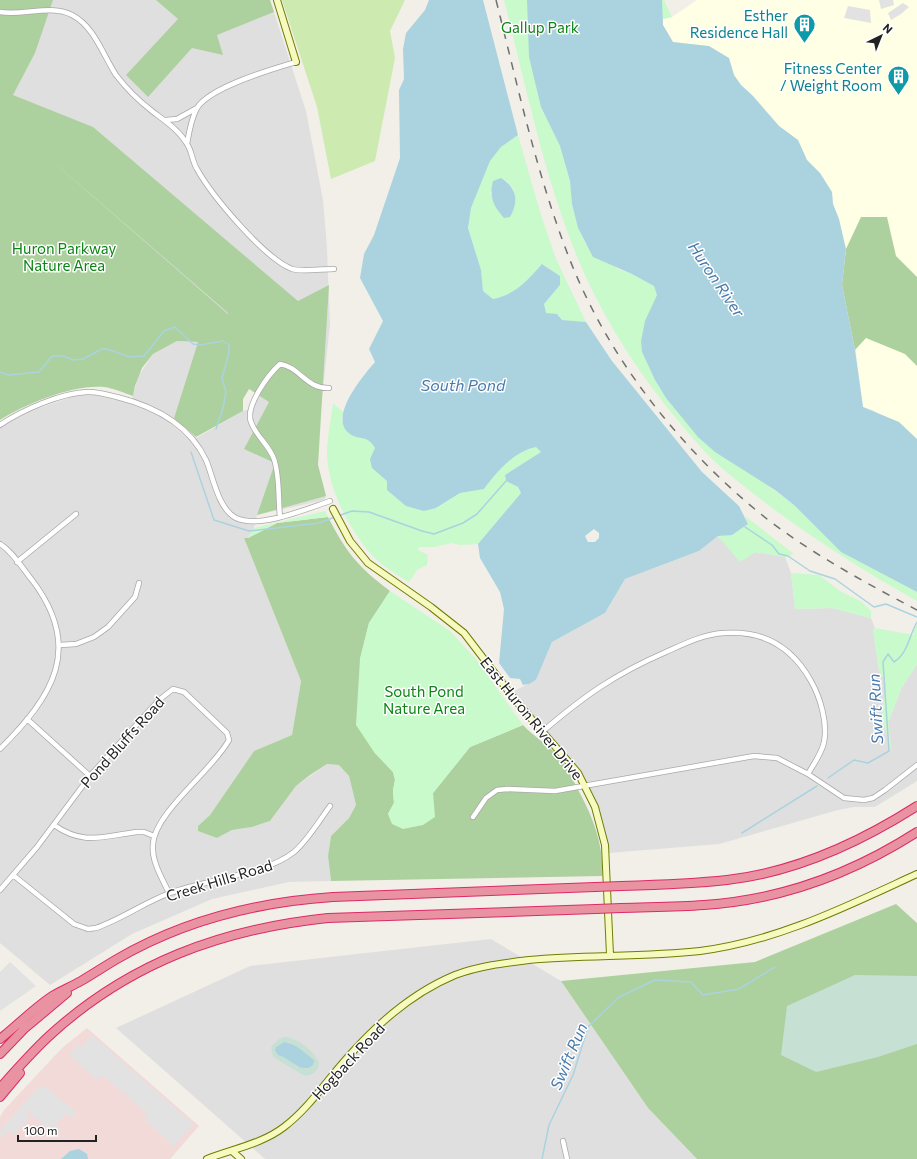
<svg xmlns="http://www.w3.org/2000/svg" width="917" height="1159" viewBox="0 0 917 1159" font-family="Commissioner,sans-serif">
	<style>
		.residential { fill: #e0dfdf }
		.commercial { fill: #f2dad9 }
		.education { fill: #ffffe5 }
		.grass { fill: #cdebb0 }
		.forest { fill: #add19e; fill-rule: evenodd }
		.wetland { fill: #c6e0d4; fill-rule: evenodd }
		.park { fill: #c8facc; fill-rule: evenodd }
		.parking { fill: #e2e2e2 }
		.water { fill: #aad3df; fill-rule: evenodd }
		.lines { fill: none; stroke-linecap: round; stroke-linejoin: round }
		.stream { stroke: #aad3df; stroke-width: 1.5 }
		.street-casing { stroke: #a9a9a9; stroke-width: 6 }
		.secondary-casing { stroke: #707d05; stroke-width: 8 }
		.highway-casing { stroke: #dc2a67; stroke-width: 10 }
		.street { stroke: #fff; stroke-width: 4.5 }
		.secondary { stroke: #f7fabf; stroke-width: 6 }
		.highway { stroke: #e892a2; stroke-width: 8 }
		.rail { stroke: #707070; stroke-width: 1.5; stroke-dasharray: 8 8; stroke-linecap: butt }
		.highway-bridge-casing { stroke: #dc2a67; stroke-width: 10; stroke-linecap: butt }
		.highway-bridge { stroke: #e892a2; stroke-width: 8 }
		.labels { text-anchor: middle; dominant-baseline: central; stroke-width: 3; stroke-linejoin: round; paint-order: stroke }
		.culture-label { font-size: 15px; fill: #0d838f; stroke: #fff; text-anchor: end }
		.park-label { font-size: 15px; fill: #0c8416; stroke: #fff }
		.street-label { font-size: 15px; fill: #222; stroke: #fff }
		.water-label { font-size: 16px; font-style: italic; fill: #4a7aab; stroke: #fff }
	</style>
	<rect width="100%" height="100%" fill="#f2efe9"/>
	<path class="residential" d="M0 0H270L306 111 323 200 327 248 330 325 318 434V465L326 496 324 500 257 515 254 528 248 538H244L301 681 292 735 254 751 210 815 198 826 217 838 232 830 252 827 270 821 296 786 327 764 340 765 349 776 356 805 349 818 331 836 328 856 331 881 289 882 212 899 132 934 50 985 0 943V427L30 411 81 394H90L131 403 138 377 153 354 177 341 198 342 174 418 170 423 191 441 243 411 253 408 270 375 275 354 182 275 0 116Z
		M718 536 721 540 756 552 785 557 791 573 795 609 832 608 871 618 875 628 873 630 879 670 886 683 881 723 885 727 891 750 888 723 901 689 917 664V781L875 807H854L838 810 719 844 609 853 600 812 584 776 530 713 514 691 536 680 552 642 605 613 625 579 699 551Z
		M491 939 561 981 648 1108 697 1159H265L116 1028 250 966Z"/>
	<path class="commercial" d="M87 1028 199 1126 170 1159H0V1117L4 1110 62 1048Z"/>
	<path class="education" d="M697 0H917V439L873 410 863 407 839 219 833 204 832 192 820 173 807 160 798 140 779 126 753 96 741 85 734 75 729 58 689 45 673 42 663 25V19L672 17Z"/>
	<path class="grass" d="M282 0H405L390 31 395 58 375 161 331 179 317 107Z"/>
	<path class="forest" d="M0 0H53L35 53 13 95 93 127 298 301 329 285 318 465 326 496 257 515 275 463 244 449 269 402 249 389 243 399V411L196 437 174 418 198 342 177 341 153 354 142 368 135 386 133 396C124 393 113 388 104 387 74 384 25 404 0 420ZM35 146 228 313V314Z
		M156 0H270L274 12 217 35 223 55 192 48 148 97 126 75 178 19Z
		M861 217H887L896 256 917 277V366L905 354 866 338 855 350 842 285 846 249Z
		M328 517C346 552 358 567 390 591L369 623 360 659 374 752 393 772 395 780 393 790 394 803 388 814 433 793 470 747 523 725C534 737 546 743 557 755 565 764 571 775 576 786 592 815 604 843 602 876L331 881 328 856 331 836 349 818 356 805 349 776 339 765 327 764 310 775 296 786 270 821 252 827 232 830 217 838 198 831V826L210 815 254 751 292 735 301 681 244 538H248L277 523Z
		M896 904 917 923V1159H697L648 1108 561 981 755 962Z"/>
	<path class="wetland" d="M855 975 917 976V1044L878 1057 816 1072 781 1055 787 1006Z
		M284 1037C296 1037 315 1051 319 1063 318 1072 311 1077 303 1075L273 1057 271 1047 279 1039ZM284 1042H289L314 1060 297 1067 276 1047Z"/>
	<path class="park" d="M504 0H664L672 17 663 19 541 107 560 146 570 181 572 204 578 228 585 243 618 269 632 274 654 286 657 295 652 307 642 352 655 380 666 398 755 476 794 505 841 552 917 592V601C849 563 784 520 724 470 706 454 690 435 675 417 628 360 589 295 565 225 539 152 523 75 504 0Z
		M518 135 541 215 556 259 586 322 562 320 557 314H546L544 304 560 285V276L543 264C528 280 515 295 493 299L483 291 481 270 468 228 471 208 490 161 501 147ZM501 178 508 182 514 190 499 212 490 193Z
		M333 403 343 412 341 420 354 437C365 437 370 439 375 448V453L437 508 460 493 484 489C496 471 515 452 536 447L541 452 505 475 506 481 518 487 521 493 478 544 460 545 451 543 434 547H419L418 550 428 555 427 565 417 570 409 582C396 574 382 566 372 555 348 528 326 485 327 449 328 434 331 418 333 403Z
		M325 511 328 517 277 523 248 538 254 528Z
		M745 516 794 554 785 557 756 552 740 562 718 536C729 536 739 532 748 524Z
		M791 573 819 575 840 591 862 602 871 611V618L832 608 795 609Z
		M390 591 450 631 475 658 523 725 470 747 433 793 435 817 423 825 403 829 392 824 388 814 394 803 393 790 395 780 393 772 374 752 356 725 360 659 369 623Z
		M917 625V664L901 689 888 723 892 754 885 727 881 723 886 683 879 670 873 630 875 628 914 635 913 630Z"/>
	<path class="parking" d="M879 0H893L894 5 881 9Z
		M903 3 909 7 901 14 891 20 888 13Z
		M848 6 870 10 871 23 844 18Z
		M10 962 36 986 0 1011V972Z
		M92 1035 193 1124 174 1146 144 1119 148 1114 102 1075 97 1080 69 1055 78 1044 81 1047Z
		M39 1086 42 1089 45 1086 77 1113 72 1118 66 1113 55 1125 61 1131 57 1136 26 1110 24 1112 30 1117 14 1135 9 1130 1 1139 0 1131Z"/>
	<path class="water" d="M429 0H483L518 135 501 147 490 161 471 208 468 228 481 270 483 291 493 299C515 295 528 280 542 264L560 276V285L544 304 546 313 557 314 562 320 586 322 612 361 702 472 739 506 748 524 732 535 718 536 699 551 625 579 605 613 552 642 536 680 529 684 523 685 520 679 510 678 499 663 504 609 500 592 480 558 478 544 521 493 518 487 506 481 505 475 541 452 536 447C515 451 496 472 484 489L460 493 436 508 424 511 406 506 387 490V481L372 468 370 459 375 448C367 434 360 441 350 434 327 418 363 376 375 362L369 349 383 321 360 278 364 254 374 235 400 158 399 90 404 79 403 49 406 33 425 10ZM594 529 599 533V538L595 542H588L585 536Z
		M527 0H662L663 25 673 42 709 46 729 58 734 75 741 85 753 96 779 126 798 140 807 160 820 173 832 192 833 204 839 219 846 249 842 285 855 350 863 407 899 422 917 439V592L841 552 794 505 775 490 715 452 698 437 666 398 655 380 642 352 641 341 645 321 657 295 654 286 632 274 593 257 578 228 572 204 570 181 560 146 541 107 529 57Z
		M501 178C517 188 519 201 510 217L504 218C493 206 489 196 493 181Z
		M284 1042C295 1043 305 1053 314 1060L313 1065C300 1075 291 1058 278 1055L275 1050 276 1047Z
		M79 1149 87 1154 88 1159H61L70 1151Z"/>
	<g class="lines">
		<path class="stream" d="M0 372 8 375 39 372 52 356H63L73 360 83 359 102 349H107L130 357 144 356 164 331 175 327 193 344 200 345 223 341 229 345V353L222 378 226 392 223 408 216 429
			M191 452 214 520 249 531 319 523 335 517
			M338 516 352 511 369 512 422 531 434 534 463 523 477 514 506 481
			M745 527 772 545 779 554 788 556 810 571 835 579 874 607 886 604 917 617
			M828 778 854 760 868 763 889 751 883 662 888 654 894 662C908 653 909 636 917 622
			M742 833 817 786
			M542 1159 549 1125 573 1075 588 1027 619 997 655 980 691 982 703 995 739 989 775 967"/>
		<defs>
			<path id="street" d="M0 12C23 16 51 4 72 15 94 26 103 55 116 75 126 88 139 101 152 111 165 121 179 130 187 144 192 151 192 161 197 169 212 196 264 258 292 269 301 272 323 269 334 269
				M166 120 177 119 197 108
				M187 144C189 132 191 119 197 108 210 87 272 69 296 62
				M0 425C22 410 61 393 87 392 97 391 108 395 117 397 153 406 189 424 206 460 213 476 218 509 236 518 260 529 306 509 330 501
				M280 517C278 499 280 477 274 459 269 445 256 436 251 422 245 406 268 375 280 364 300 367 306 389 329 388
				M0 544C13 552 23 569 32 580 84 648 53 696 0 749
				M17 562 76 514
				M60 645 76 644 94 637 108 627 135 597 139 583
				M27 719 90 776
				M542 732C584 696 615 674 666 652 684 644 704 634 724 633 763 630 792 647 811 681 820 697 828 723 824 742 822 753 813 765 808 774
				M473 817 486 798 497 790 507 789 555 791 754 756 777 758 808 774 844 798 864 800 873 798 885 790 917 765
				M54 825C84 846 103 836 137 832H144L154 836
				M13 875 74 924 88 929 96 928C122 919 145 902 170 893 207 879 265 875 294 852 308 840 319 821 330 806
				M0 890 37 847 90 776 159 700 173 689 184 692 227 733 229 740C213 770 155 812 153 844 151 861 162 878 169 893
				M563 1141 567 1159"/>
			<path id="secondary" d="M277 0 296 62
				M333 509 350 541 368 563 431 607 464 633 516 701 578 773 595 807 605 845 610 955
				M232 1151 241 1159
				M207 1159C232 1149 262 1144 284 1127 309 1108 327 1080 348 1057 377 1024 414 992 455 975 479 966 504 963 529 960 586 955 644 957 700 951 778 941 847 906 917 874"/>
			<path id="highway" d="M621 886C656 885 691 884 727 880 796 872 859 843 917 806
				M621 908C649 907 676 907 704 905 780 900 853 873 917 832
				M0 1039C18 1025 35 1007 54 995 63 990 72 986 81 981 93 974 105 966 117 959 184 920 257 902 333 897L595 887
				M0 1054 24 1029 67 993
				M0 1088C16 1070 31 1053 48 1037 128 963 222 929 328 918L596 909
				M0 1097 20 1073"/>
		</defs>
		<use href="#street" class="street-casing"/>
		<use href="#secondary" class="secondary-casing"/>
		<use href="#highway" class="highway-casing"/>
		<use href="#street" class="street"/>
		<use href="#secondary" class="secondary"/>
		<use href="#highway" class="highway"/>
		<path class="rail" d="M496 0C517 83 535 167 565 247 604 354 679 449 767 519 814 555 866 583 917 610"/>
		<defs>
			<path id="highway-bridge" d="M595 887 621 886
				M596 909 621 908"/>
		</defs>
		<use href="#highway-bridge" class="highway-bridge-casing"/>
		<use href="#highway-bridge" class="highway-bridge"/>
	</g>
	<defs>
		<symbol id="building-pin" viewBox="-11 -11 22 30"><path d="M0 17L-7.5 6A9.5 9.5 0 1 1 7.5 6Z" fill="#0f9aa8" stroke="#fff"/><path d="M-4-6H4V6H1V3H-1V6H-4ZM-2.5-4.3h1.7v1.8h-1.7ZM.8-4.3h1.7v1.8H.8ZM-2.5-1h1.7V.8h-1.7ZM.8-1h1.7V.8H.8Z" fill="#fff"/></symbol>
	</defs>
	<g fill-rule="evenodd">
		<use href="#building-pin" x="792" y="12" width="25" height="34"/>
		<use href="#building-pin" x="886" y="64" width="25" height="34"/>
	</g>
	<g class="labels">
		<g class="culture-label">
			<text x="788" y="15">Esther<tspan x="788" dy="17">Residence Hall</tspan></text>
			<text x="882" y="68">Fitness Center<tspan x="882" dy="17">/ Weight Room</tspan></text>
		</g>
		<g class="park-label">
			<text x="540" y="27">Gallup Park</text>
			<text x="64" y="248">Huron Parkway<tspan x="64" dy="17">Nature Area</tspan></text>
			<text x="424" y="691">South Pond<tspan x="424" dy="17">Nature Area</tspan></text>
		</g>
		<g class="street-label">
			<text transform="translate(532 718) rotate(51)">East Huron River Drive</text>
			<text transform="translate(122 742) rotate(-48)">Pond Bluffs Road</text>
			<text transform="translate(219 880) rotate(-17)">Creek Hills Road</text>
			<text transform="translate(348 1061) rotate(-47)">Hogback Road</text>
		</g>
		<g class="water-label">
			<text transform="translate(717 279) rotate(56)">Huron River</text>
			<text x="463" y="384">South Pond</text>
			<text transform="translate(875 709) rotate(-93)">Swift Run</text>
			<text transform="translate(568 1056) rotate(-67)">Swift Run</text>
		</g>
	</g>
	<g transform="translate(881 36) rotate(43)" stroke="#ffffff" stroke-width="3" paint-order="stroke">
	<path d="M0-3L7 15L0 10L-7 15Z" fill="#222222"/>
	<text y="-6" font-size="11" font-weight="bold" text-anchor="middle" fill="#222222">N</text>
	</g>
	<path d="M18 1135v6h78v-6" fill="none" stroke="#222222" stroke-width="2"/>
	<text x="24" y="1135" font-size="12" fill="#222222" stroke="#ffffff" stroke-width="3" paint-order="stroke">100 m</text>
</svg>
